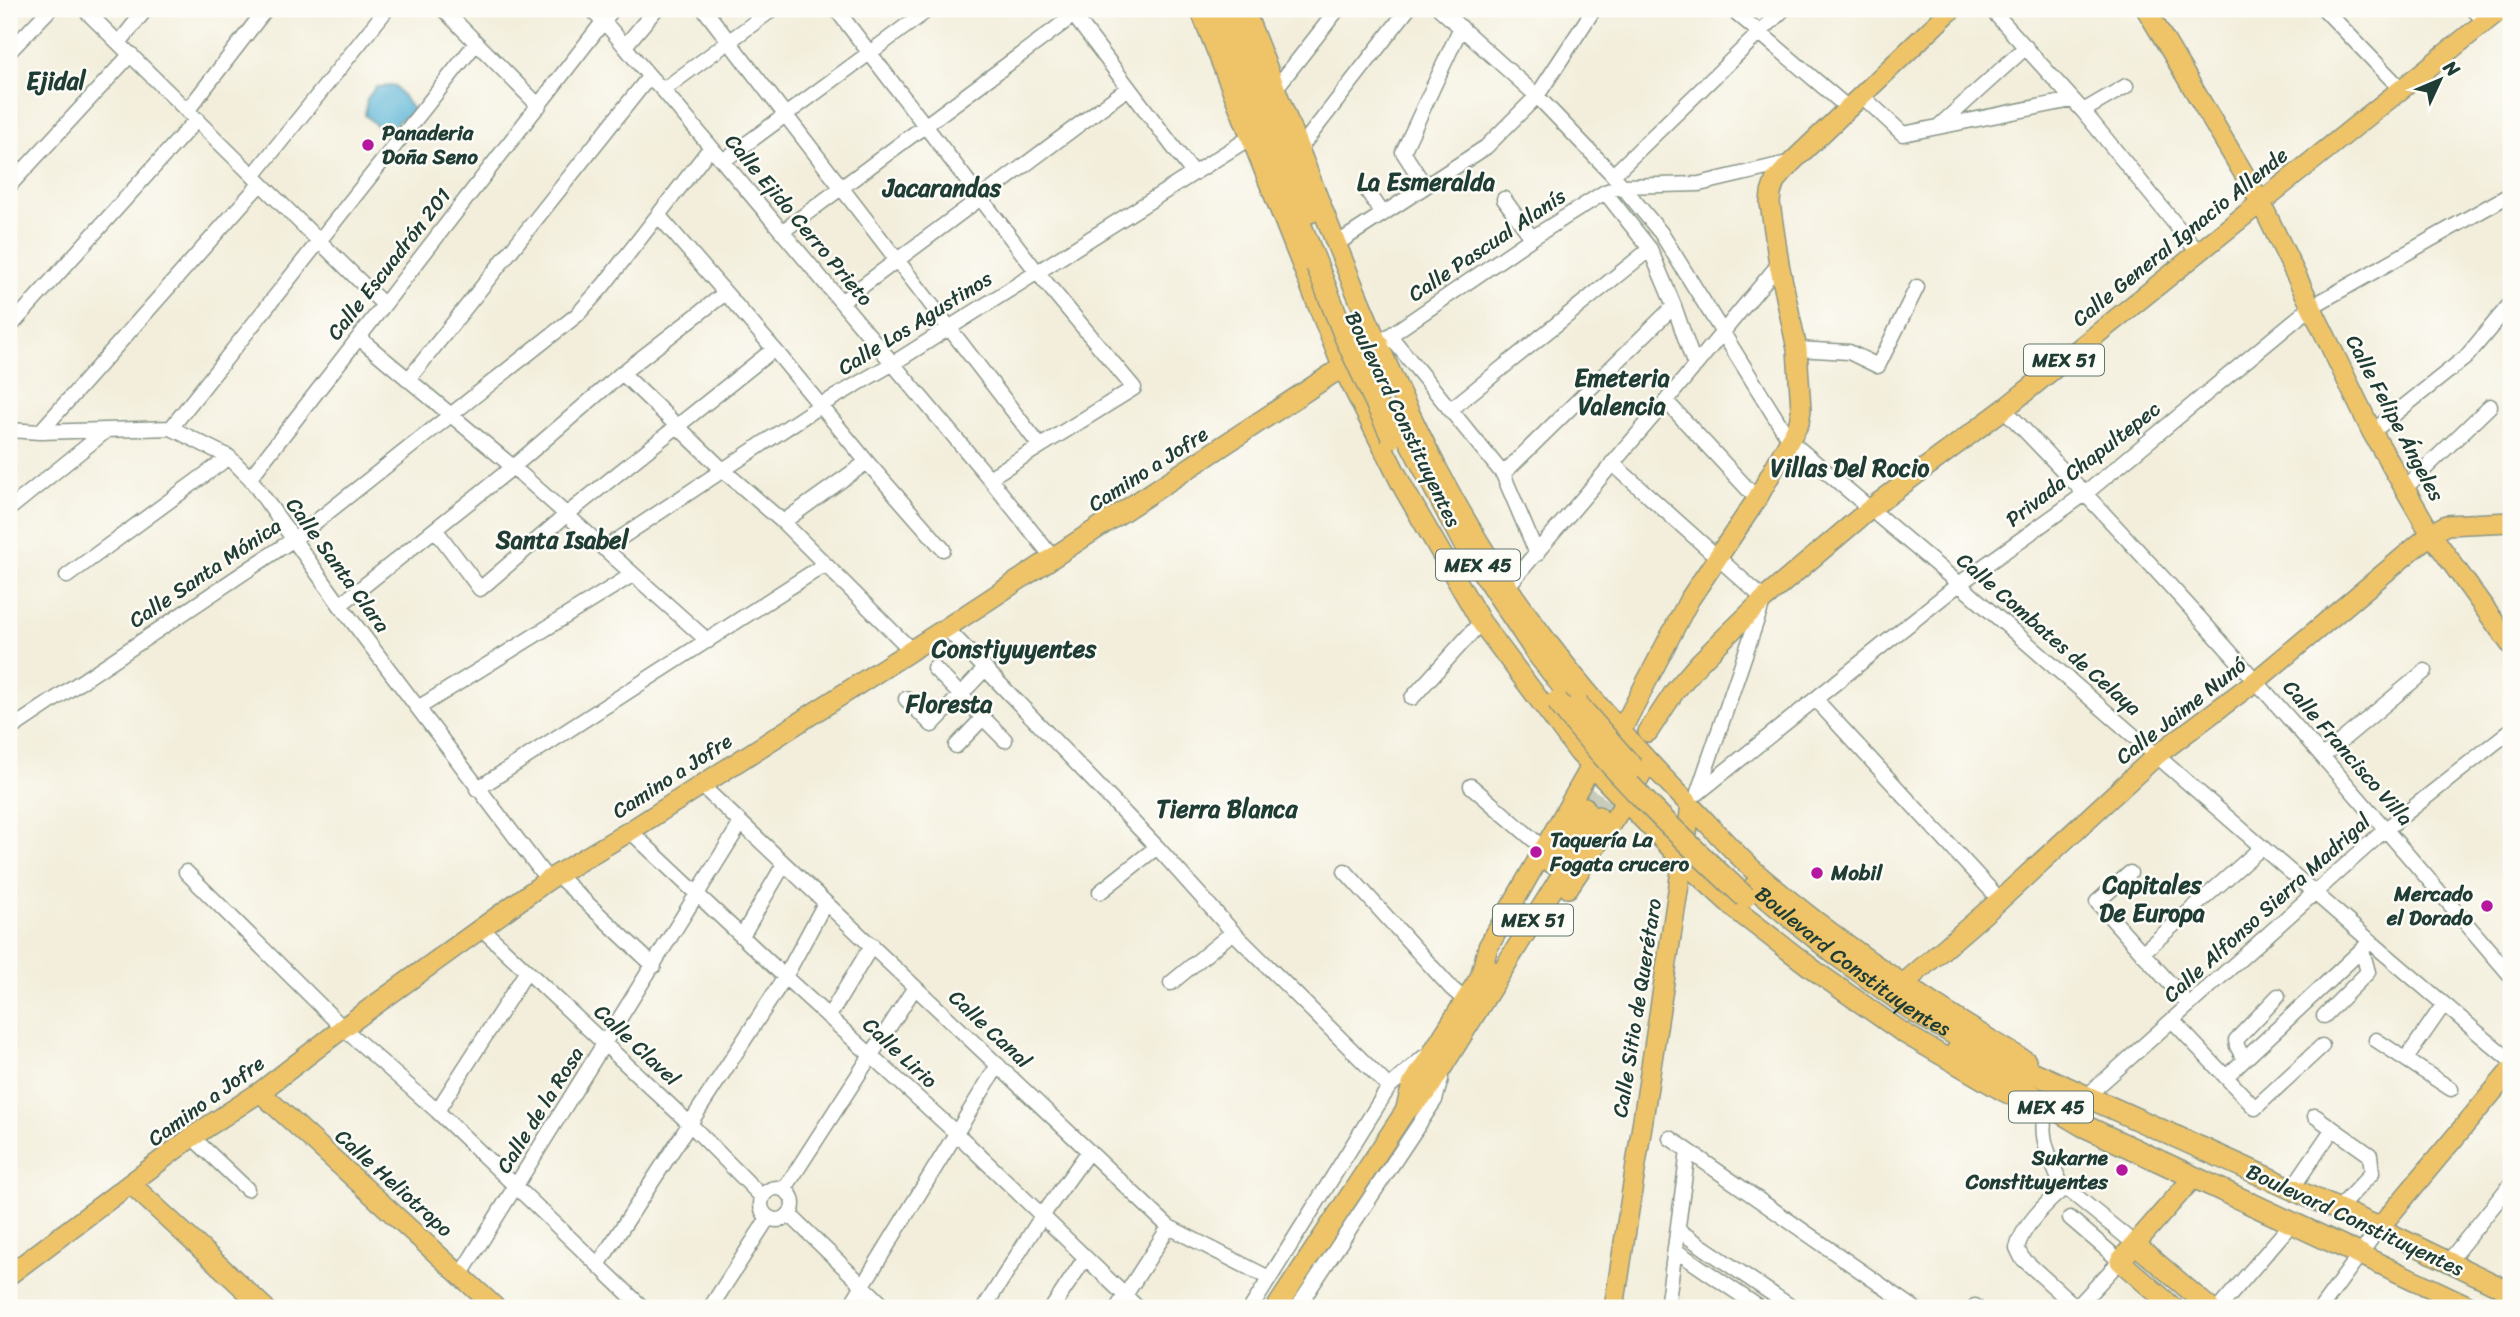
<svg xmlns="http://www.w3.org/2000/svg" width="2520" height="1317" viewBox="0 0 2520 1317" font-family="Sriracha,sans-serif">
	<style>
		.water { fill: #57b3d5; stroke: #3b7884; stroke-width: 2 }
		.lines { fill: none; stroke-linecap: round; stroke-linejoin: round }
		.major-tunnel { stroke: #c9cbba; stroke-width: 19; stroke-dasharray: 19 10; stroke-linecap: butt }
		.minor-casing { stroke: #899688; stroke-width: 17 }
		.major-casing { stroke: #899688; stroke-width: 22 }
		.highway-casing { stroke: #899688; stroke-width: 24 }
		.minor { stroke: #fff; stroke-width: 14 }
		.major { stroke: #efc469; stroke-width: 19 }
		.highway { stroke: #efc469; stroke-width: 21 }
		.highway-bridge-casing { stroke: #899688; stroke-width: 24; stroke-linecap: butt }
		.highway-bridge { stroke: #efc469; stroke-width: 21 }
		.poi-dot { fill: #b5179e; stroke: #fdfcf7; stroke-width: 2.5 }
		.labels { text-anchor: middle; dominant-baseline: central; stroke-width: 5; stroke-linejoin: round; paint-order: stroke }
		.shield { fill: #fdfcf7; stroke: #62766e; stroke-width: 2 }
		.shield-label { font-size: 19px; font-weight: bold; fill: #1f3d34 }
		.poi-label { font-size: 21px; font-weight: bold; fill: #1f3d34; stroke: #fdfcf7; text-anchor: start }
		.street-label { font-size: 21px; fill: #1f3d34; stroke: #fdfcf7 }
		.quarter-label { font-size: 24px; font-weight: bold; fill: #1f3d34; stroke: #fdfcf7 }
	</style>
	<rect width="100%" height="100%" fill="#fdfcf7"/>
	<filter id="ink" filterUnits="userSpaceOnUse"><feTurbulence type="fractalNoise" baseFrequency=".0143" numOctaves="2"/><feDisplacementMap in="SourceGraphic" scale="14" xChannelSelector="R" yChannelSelector="G"/><feConvolveMatrix kernelMatrix="1 2 1 2 8 2 1 2 1" color-interpolation-filters="sRGB"/></filter>
	<filter id="wash" filterUnits="userSpaceOnUse"><feTurbulence type="fractalNoise" baseFrequency=".00686" numOctaves="4" result="noise"/><feDisplacementMap in="SourceGraphic" scale="28" xChannelSelector="R" yChannelSelector="G"/><feGaussianBlur stdDeviation="1.57" result="paint"/><feColorMatrix in="noise" values="0 0 0 0 0 0 0 0 0 0 0 0 0 0 0 0 0 1.4 0 .05"/><feComposite in="paint" operator="in"/></filter>
	<g filter="url(#wash)">
		<rect width="100%" height="100%" fill="#f3eedb"/>
		<path class="water" d="M395 86 414 111 383 131 365 115 367 99 376 87Z"/>
	</g>
	<g filter="url(#ink)">
		<g class="lines">
			<path class="major-tunnel" d="M1585 807 1609 765
				M1598 816 1623 775"/>
			<defs>
				<path id="minor" d="M84 9 383 304
					M443 9 539 106
					M591 9C618 33 636 65 663 90L989 478 1053 558
					M704 9 1040 446
					M836 9 1037 272 1134 388 989 478
					M1069 9 1193 173
					M1440 9 1537 96 1613 175 1661 233 1790 441 1959 584 2385 954 2511 1061
					M1732 9 1848 108
					M1991 9 2083 111 2198 252
					M2324 9 2401 89
					M2473 9 2485 21
					M119 43 146 9
					M625 46 656 9
					M9 52 50 9
					M1276 88 1338 9
					M663 90 773 9
					M1861 95 1903 134 2072 100
					M187 111 266 9
					M2083 111 2126 86
					M1939 126 2026 47
					M1300 148 1408 9
					M723 161 929 9
					M1613 175 1784 9
					M253 176 387 9
					M9 186 131 54
					M1425 186 1403 152 1461 27
					M1366 189 1383 214
					M1605 192 1650 249 1674 306 1695 366
					M1504 199 1532 238
					M659 216 774 349 867 462 943 549
					M783 231 1074 15
					M1338 243 1486 147 1537 96 1594 9
					M841 302 1128 88
					M9 328 197 119
					M1390 336 1503 474 1537 554
					M359 338 513 467 708 641
					M1379 343 1532 238 1605 192 1621 186 1699 184 1792 162
					M1797 349 1849 352 1878 366 1917 287
					M622 373 724 471 783 522 910 649
					M408 380 649 77
					M1666 401 1757 499
					M1451 409 1650 249
					M2004 409C2181 591 2347 783 2511 976
					M171 428 476 43
					M9 430 40 432 171 428 229 457 250 478 340 605 548 880
					M40 432 260 184
					M2372 432 2466 357 2511 303
					M1612 463 1764 599 1698 792
					M1503 474 1674 306
					M250 478 613 9
					M2405 488 2490 406
					M9 509 107 430
					M783 522 867 462
					M435 529 480 589 566 515 774 349
					M604 549 821 405 892 364 1251 137
					M67 576 229 457
					M1507 587 1666 401 1779 264
					M340 605 513 467 622 373 724 294
					M946 628 1157 847 1233 932 1389 1087
					M934 668 1005 740
					M1412 698 1481 622
					M906 699 932 725 985 669
					M1816 700 2000 900
					M418 708 632 575
					M9 730 294 539 577 315 603 286 711 147
					M956 746 983 718
					M2323 756 2425 671
					M701 785 1169 1227 1269 1278
					M1471 786 1544 849
					M477 789 824 565
					M1698 793 1959 584 2086 493 2311 307 2511 194
					M630 831 785 977 956 1133 1138 1308
					M1345 871 1451 988 1466 1001
					M186 872 343 1028 437 1111 643 1308
					M2130 873 2097 902 2189 1005
					M557 875 654 966
					M1100 892 1157 847
					M480 927 690 1124 762 1197
					M742 936 784 864
					M2142 953 2262 847
					M1171 983 1233 932
					M829 1016 872 945
					M2324 1016 2368 972 2362 950
					M2173 1021 2255 1108 2322 1046
					M2376 1040 2451 1089
					M2244 1059 2237 1046 2236 1040 2278 996
					M2406 1059 2444 1004
					M2226 1077 2371 941
					M2087 1096 2386 829 2511 730
					M2049 1106C2034 1133 2053 1163 2063 1189
					M437 1111 527 971
					M2315 1116 2370 1155 2372 1173 2337 1210
					M192 1137 247 1189
					M1670 1138 1914 1308
					M761 1204a16 16 0 1 1 32 0a16 16 0 1 1-32 0Z
					M784 1190 915 987
					M2291 1190 2332 1130
					M789 1214 886 1308
					M2070 1218 2120 1261 2076 1308
					M1678 1230 1793 1308
					M1675 1250 1760 1308
					M2448 1262 2511 1184
					M598 1265 785 977 825 903
					M461 1274 741 823
					M1975 1306 1977 1308
					M710 1308 768 1218
					M849 1308 998 1065
					M984 1308 1042 1216 1089 1151
					M1052 1308 1085 1258
					M1117 1308 1169 1227
					M1251 1308 1389 1087 1424 1057
					M1297 1308 1435 1100 1441 1079
					M1667 1308 1688 1151
					M2077 1308 2022 1258 2017 1248C2022 1227 2046 1203 2063 1189L2071 1192 2135 1244
					M2219 1308 2292 1223
					M2321 1308 2379 1228"/>
				<path id="major" d="M1200 9 1342 366 1404 489 1481 622 1579 753 1683 861 1740 913 1818 973 1902 1032 2003 1091 2035 1107
					M1244 9C1306 163 1361 322 1438 470 1502 594 1587 699 1684 799 1709 824 1733 852 1760 876 1842 946 1932 1006 2026 1061
					M2146 9 2260 201 2372 432 2431 534 2511 645
					M1624 725 1689 600 1757 499 1799 423 1801 410 1797 349 1779 264 1770 203 1771 193 1775 181 1792 162 1952 9
					M1648 732 1675 691 1700 662 1764 599 1870 509 2004 409 2501 9
					M1551 863 1585 807
					M1568 888 1625 803 1648 762
					M1480 977 1488 947 1597 756
					M1903 984 2000 900 2157 755 2257 680 2431 534 2446 525 2511 522
					M2511 1070 2379 1228 2511 1292
					M260 1092 496 1308
					M1405 1112 1412 1085 1487 966
					M132 1185 265 1308
					M2135 1244 2210 1308
					M2361 1255 2473 1308
					M9 1275 192 1137 260 1092 343 1028 548 880 630 831 946 628 1379 343
					M1276 1308 1404 1113 1427 1092 1598 816
					M1614 1308 1691 806
					M2174 1308 2120 1261 2193 1178"/>
				<g id="highway">
					<path d="M1214 9 1317 266"/>
					<path d="M1231 9 1310 212"/>
					<path d="M1403 428 1463 542 1537 653 1568 693"/>
					<path id="s1" d="M1754 887 1834 953 1917 1013 1983 1050 2379 1228"/>
					<path d="M1957 1051 2082 1125 2361 1255"/>
				</g>
			</defs>
			<use href="#minor" class="minor-casing"/>
			<use href="#major" class="major-casing"/>
			<use href="#highway" class="highway-casing"/>
			<use href="#minor" class="minor"/>
			<use href="#major" class="major"/>
			<use href="#highway" class="highway"/>
			<defs>
				<path id="highway-bridge" d="M1317 266 1346 339 1392 437
					M1557 701C1613 773 1678 835 1745 897
					M1578 705 1633 768"/>
			</defs>
			<use href="#highway-bridge" class="highway-bridge-casing"/>
			<use href="#highway-bridge" class="highway-bridge"/>
		</g>
	</g>
	<g class="poi-dot">
		<circle cx="368" cy="145" r="7"/>
		<circle cx="1536" cy="852" r="7"/>
		<circle cx="1817" cy="873" r="7"/>
		<circle cx="2487" cy="906" r="7"/>
		<circle cx="2122" cy="1170" r="7"/>
	</g>
	<g class="labels">
		<g class="shield">
			<rect x="2024" y="344.5" width="80" height="31" rx="5"/>
			<rect x="1436" y="549.5" width="84" height="31" rx="5"/>
			<rect x="1493" y="904.5" width="80" height="31" rx="5"/>
			<rect x="2009" y="1091.5" width="84" height="31" rx="5"/>
		</g>
		<g class="shield-label">
			<text x="2064" y="360">MEX 51</text>
			<text x="1478" y="565">MEX 45</text>
			<text x="1533" y="920">MEX 51</text>
			<text x="2051" y="1107">MEX 45</text>
		</g>
		<g class="poi-label">
			<text x="382" y="133">Panaderia<tspan x="382" dy="24">Doña Seno</tspan></text>
			<text x="1550" y="840">Taquería La<tspan x="1550" dy="24">Fogata crucero</tspan></text>
			<text x="1831" y="873">Mobil</text>
			<text x="2473" y="894" text-anchor="end">Mercado<tspan x="2473" dy="24">el Dorado</tspan></text>
			<text x="2108" y="1158" text-anchor="end">Sukarne<tspan x="2108" dy="24">Constituyentes</tspan></text>
		</g>
		<g class="street-label">
			<text transform="translate(799 220) rotate(50)">Calle Ejido Cerro Prieto</text>
			<text transform="translate(2180 237) rotate(-39)">Calle General Ignacio Allende</text>
			<text transform="translate(1487 245) rotate(-34)">Calle Pascual Alanís</text>
			<text transform="translate(389 264) rotate(-52)">Calle Escuadrón 201</text>
			<text transform="translate(915 323) rotate(-32)">Calle Los Agustinos</text>
			<text transform="translate(2395 418) rotate(62)">Calle Felipe Ángeles</text>
			<text transform="translate(1403 419) rotate(64)">Boulevard Constituyentes</text>
			<text transform="translate(2083 464) rotate(-38)">Privada Chapultepec</text>
			<text transform="translate(1148 469) rotate(-33)">Camino a Jofre</text>
			<text transform="translate(338 565) rotate(54)">Calle Santa Clara</text>
			<text transform="translate(205 573) rotate(-34)">Calle Santa Mónica</text>
			<text transform="translate(2049 634) rotate(41)">Calle Combates de Celaya</text>
			<text transform="translate(2181 711) rotate(-38)">Calle Jaime Nunó</text>
			<text transform="translate(2348 753) rotate(49)">Calle Francisco Villa</text>
			<text transform="translate(672 776) rotate(-33)">Camino a Jofre</text>
			<text transform="translate(2267 908) rotate(-42)">Calle Alfonso Sierra Madrigal</text>
			<text stroke="none"><textPath href="#s1" startOffset="124">Boulevard Constituyentes</textPath></text>
			<text transform="translate(1637 1008) rotate(-81)">Calle Sitio de Querétaro</text>
			<text transform="translate(990 1029) rotate(43)">Calle Canal</text>
			<text transform="translate(637 1045) rotate(43)">Calle Clavel</text>
			<text transform="translate(900 1053) rotate(43)">Calle Lirio</text>
			<text transform="translate(206 1101) rotate(-36)">Camino a Jofre</text>
			<text transform="translate(540 1110) rotate(-58)">Calle de la Rosa</text>
			<text transform="translate(394 1183) rotate(42)">Calle Heliotropo</text>
			<text transform="translate(2355 1220) rotate(25)">Boulevard Constituyentes</text>
		</g>
		<g class="quarter-label">
			<text x="56" y="81">Ejidal</text>
			<text x="1426" y="182">La Esmeralda</text>
			<text x="942" y="188">Jacarandas</text>
			<text x="1622" y="378">Emeteria<tspan x="1622" dy="28">Valencia</tspan></text>
			<text x="1850" y="468">Villas Del Rocio</text>
			<text x="562" y="540">Santa Isabel</text>
			<text x="1014" y="649">Constiyuyentes</text>
			<text x="949" y="704">Floresta</text>
			<text x="1227" y="809">Tierra Blanca</text>
			<text x="2152" y="885">Capitales<tspan x="2152" dy="28">De Europa</tspan></text>
		</g>
	</g>
	<rect width="2520" height="1317" fill="none" stroke="#fdfcf7" stroke-width="35"/>
	<g transform="translate(2440 80) rotate(46)" stroke="#fdfcf7" stroke-width="5" paint-order="stroke">
	<path d="M0-5L12 26L0 18L-12 26Z" fill="#1f3d34"/>
	<text y="-10" font-size="19" font-weight="bold" text-anchor="middle" fill="#1f3d34">N</text>
	</g>
</svg>
